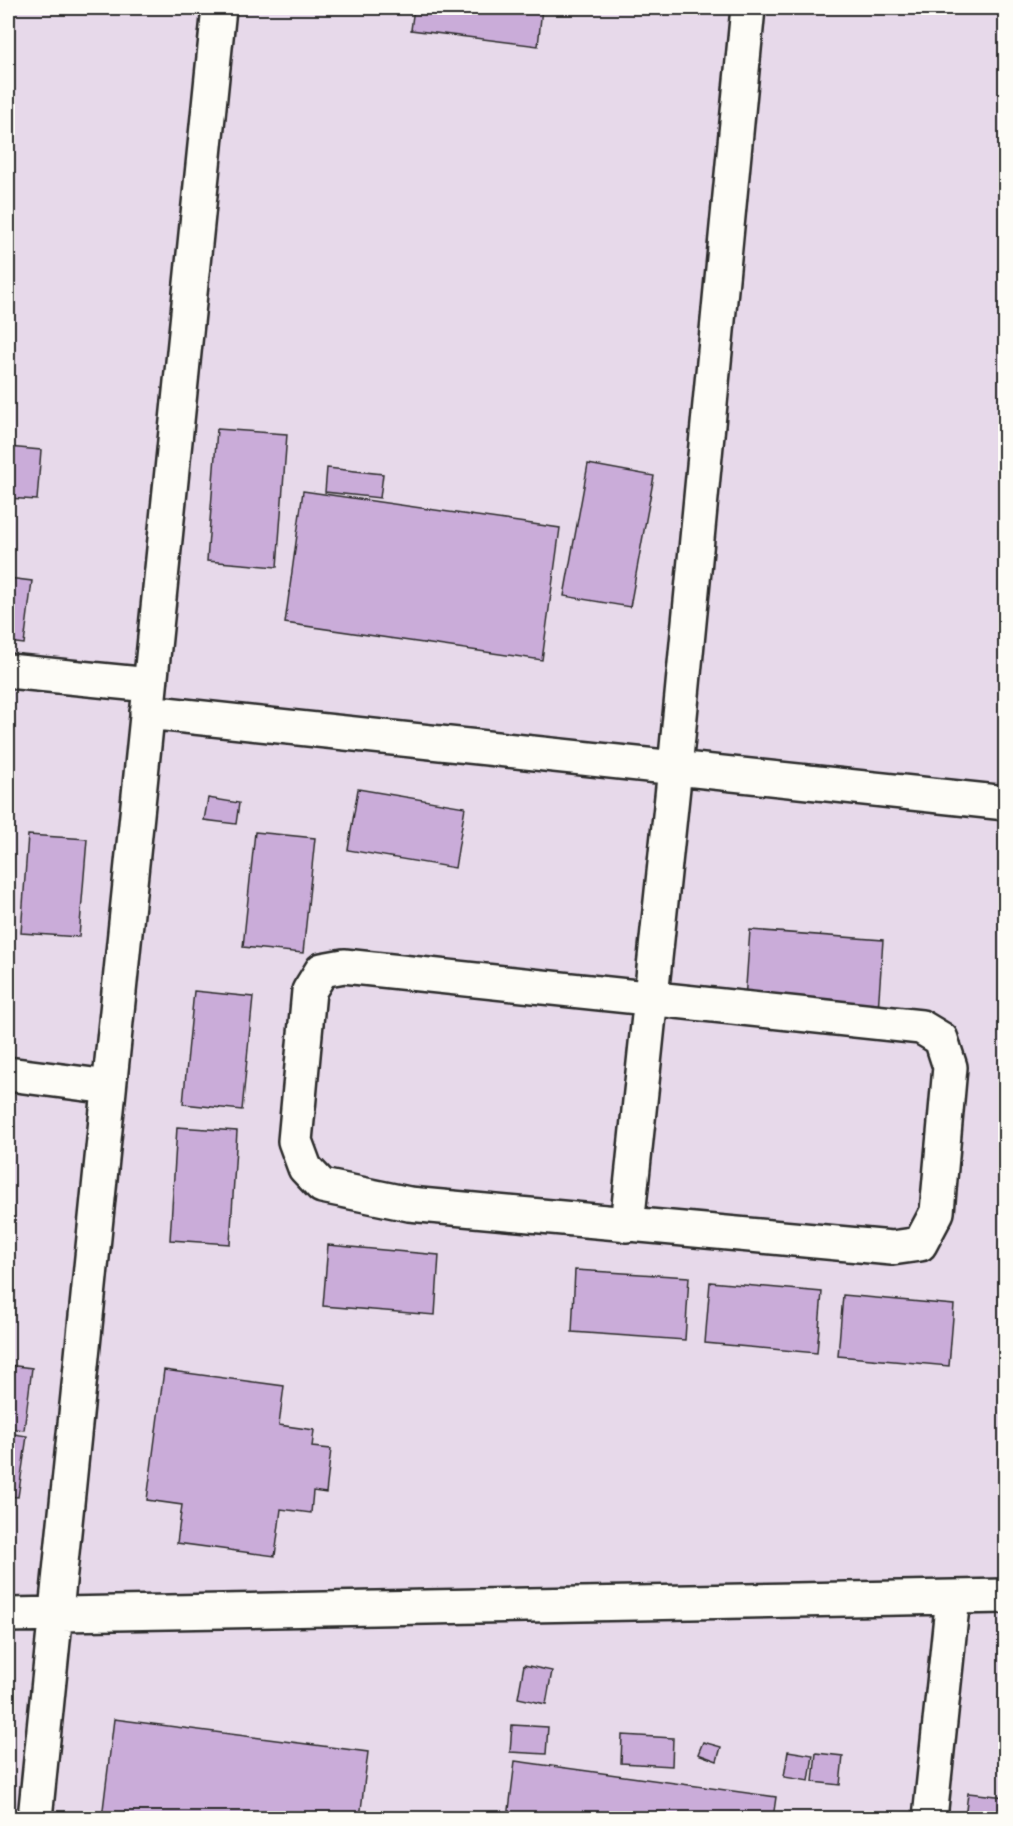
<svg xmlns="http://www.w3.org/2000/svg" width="1013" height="1826" viewBox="0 0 1013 1826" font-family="Pangolin,sans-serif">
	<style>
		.built { fill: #e7d9ea }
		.building { fill: #caacd9; stroke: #2b2b2b; stroke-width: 1.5 }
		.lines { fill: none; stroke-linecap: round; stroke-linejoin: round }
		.minor-casing { stroke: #2b2b2b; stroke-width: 38 }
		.minor { stroke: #fdfcf7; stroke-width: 33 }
	</style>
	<rect width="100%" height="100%" fill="#f3ecf1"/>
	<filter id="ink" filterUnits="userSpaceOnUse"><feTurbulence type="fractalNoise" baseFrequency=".0167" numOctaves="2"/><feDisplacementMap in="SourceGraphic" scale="12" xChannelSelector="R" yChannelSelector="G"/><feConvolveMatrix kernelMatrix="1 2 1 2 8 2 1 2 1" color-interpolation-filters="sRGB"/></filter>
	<g filter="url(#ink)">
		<path class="built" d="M8 8H1005V1818H8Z"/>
		<path class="building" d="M414 8H542L538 46 411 30Z
			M217 429 287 434 277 567 207 561Z
			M8 447 41 450 37 500 8 498Z
			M588 464 654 476 630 607 564 596Z
			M327 468 383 474 380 498 325 492Z
			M303 491 560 528 542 660 285 623Z
			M8 578 32 581 24 644 8 642Z
			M358 789 465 807 455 868 348 850Z
			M208 798 239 803 236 824 204 820Z
			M255 832 315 838 303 953 243 947Z
			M28 835 87 839 79 937 21 933Z
			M750 930 883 940 878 1011 745 1000Z
			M194 991 253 997 242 1110 183 1104Z
			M177 1127 237 1131 230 1244 170 1240Z
			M328 1245 439 1255 435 1315 323 1306Z
			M575 1270 689 1277 685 1340 572 1332Z
			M710 1282 822 1292 817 1353 705 1343Z
			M843 1295 954 1305 949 1366 838 1356Z
			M8 1365 32 1368 24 1430 8 1428Z
			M164 1370 284 1386 279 1425 314 1430 312 1447 331 1449 326 1493 313 1491 311 1513 281 1509 275 1556 177 1543 182 1505 147 1500Z
			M8 1433 27 1436 18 1497 8 1496Z
			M524 1665 552 1671 546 1704 518 1698Z
			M114 1719 368 1752 360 1818H102Z
			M512 1725 548 1727 546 1754 510 1752Z
			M622 1735 673 1738 672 1766 621 1763Z
			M703 1742 721 1747 717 1761 698 1754Z
			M788 1751 813 1755 809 1781 784 1777Z
			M816 1753 843 1756 840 1785 813 1782Z
			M515 1761 776 1797 773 1818H508Z
			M968 1793 1006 1797V1818H965Z"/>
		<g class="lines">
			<defs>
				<path id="minor" d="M8 671 150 685
					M147 712 1006 803
					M344 966 921 1027 941 1039 950 1067 937 1212 920 1244 892 1248 409 1204 322 1186 305 1168 295 1141 309 991 322 970Z
					M8 1074 109 1087
					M627 1225 675 768 748 8
					M8 1615 1006 1596
					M35 1818 219 8
					M930 1818 953 1597"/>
			</defs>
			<use href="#minor" class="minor-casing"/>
			<use href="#minor" class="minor"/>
		</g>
	</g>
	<rect width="1013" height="1826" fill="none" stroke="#fdfcf7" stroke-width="30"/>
	<rect x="15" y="15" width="983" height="1796" fill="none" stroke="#2b2b2b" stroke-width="2" filter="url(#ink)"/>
</svg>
